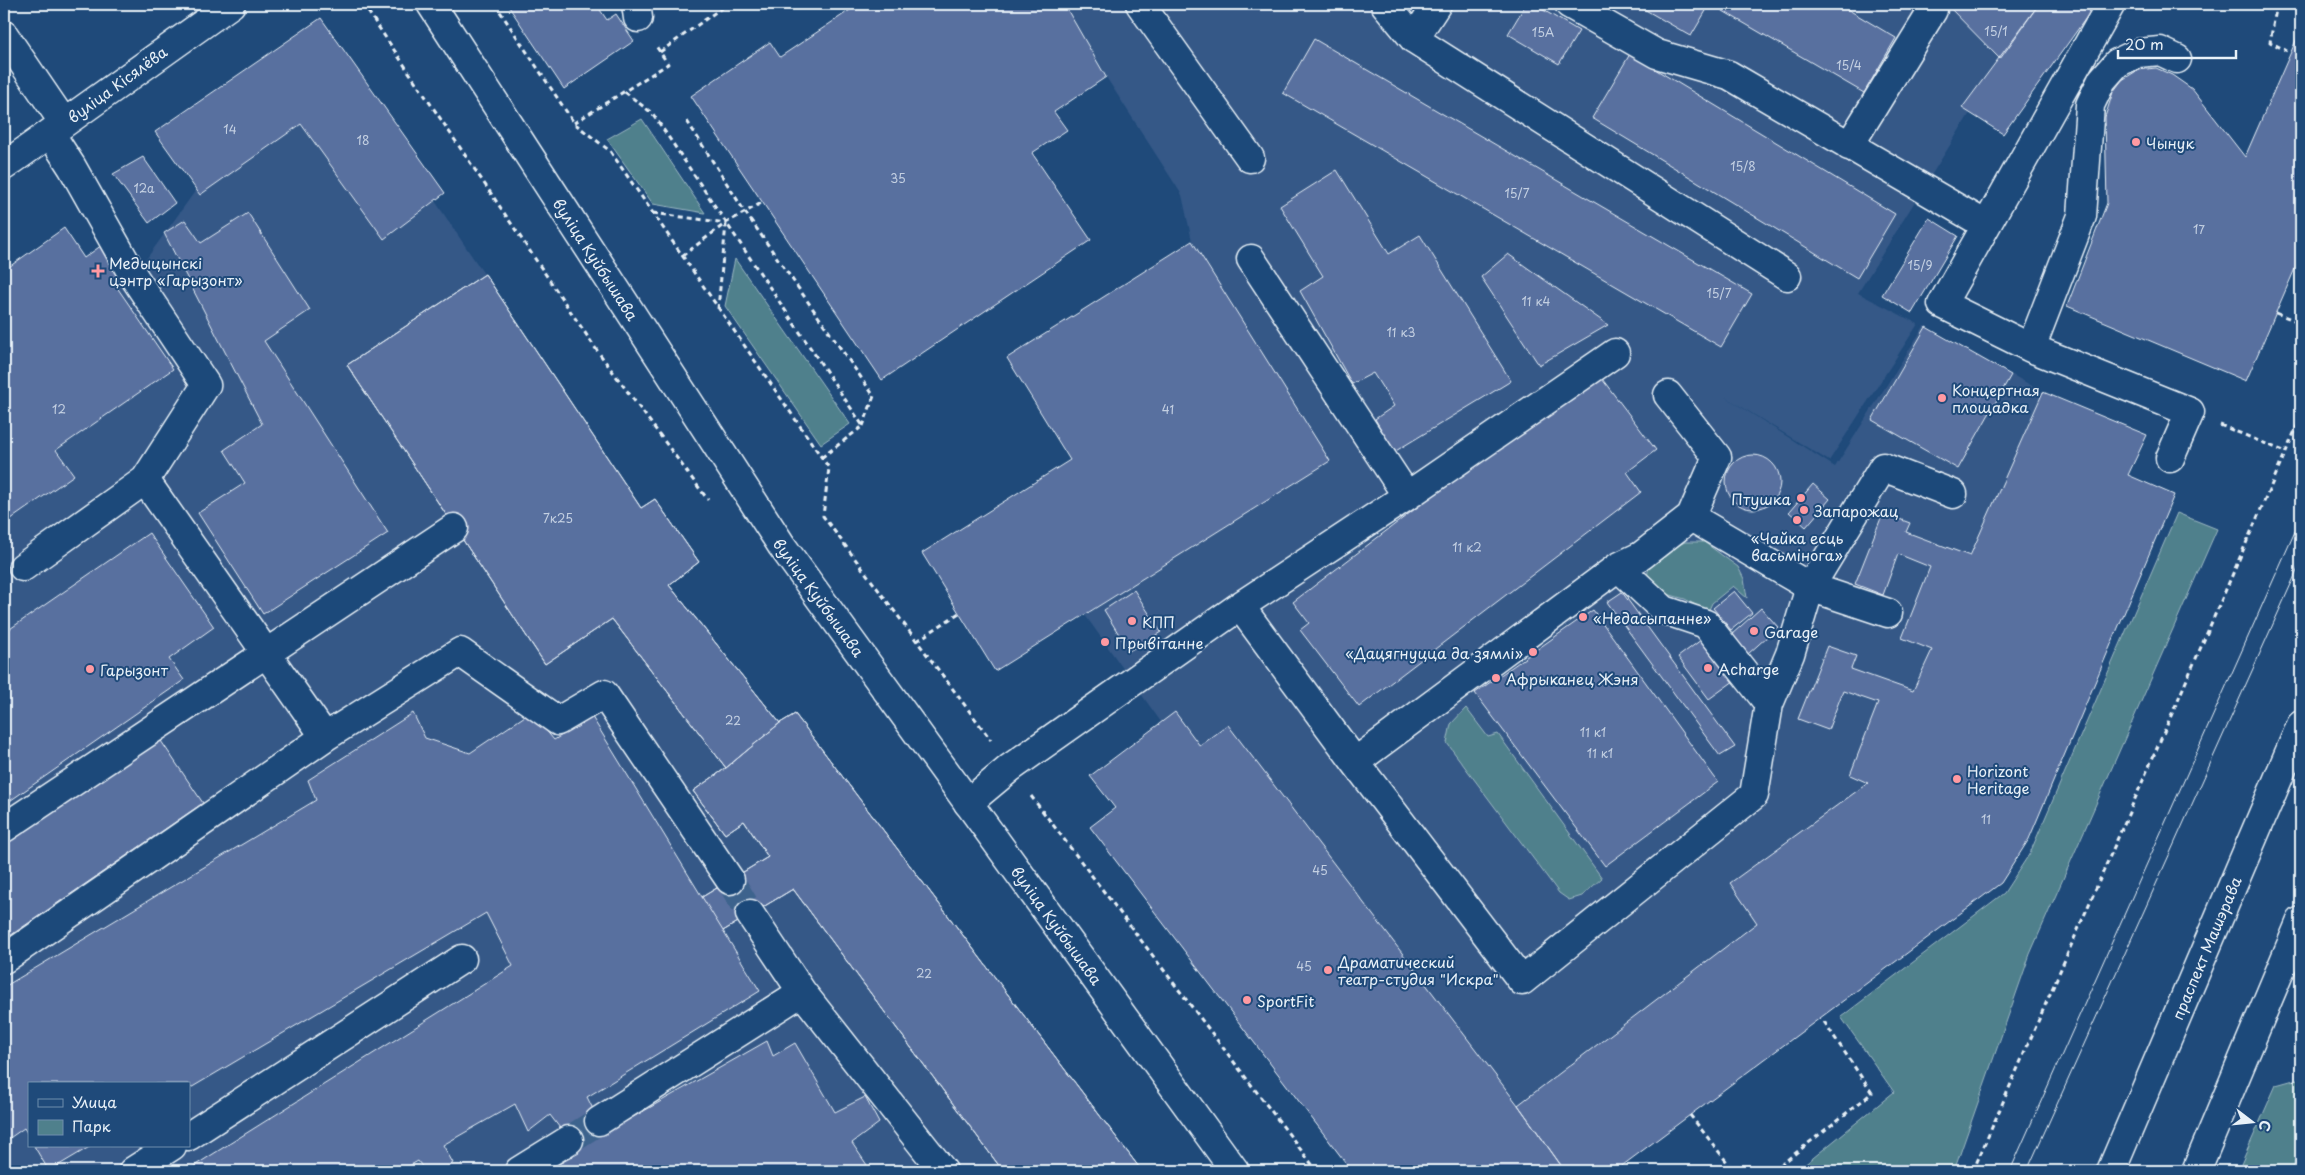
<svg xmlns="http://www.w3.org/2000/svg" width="2305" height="1175" viewBox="0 0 2305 1175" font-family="'Playpen Sans',sans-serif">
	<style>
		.built { fill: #345887; fill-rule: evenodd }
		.green { fill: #4f808c; stroke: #9cb8c2 }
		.building { fill: #596f9f; stroke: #e8f1f8 }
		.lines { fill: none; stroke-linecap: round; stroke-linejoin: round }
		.minor-tunnel { stroke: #3d638d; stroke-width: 28; stroke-dasharray: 28 14; stroke-linecap: butt }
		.minor-casing { stroke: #e8f1f8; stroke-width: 31 }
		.major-casing { stroke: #e8f1f8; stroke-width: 31 }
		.path { stroke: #e8f1f8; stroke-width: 3; stroke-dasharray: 5 4; stroke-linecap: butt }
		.minor { stroke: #1f4a7a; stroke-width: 28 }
		.major { stroke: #1f4a7a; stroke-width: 28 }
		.tram { stroke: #e8f1f8; stroke-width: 1 }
		.poi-dot { fill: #ff9aa2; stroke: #1f4a7a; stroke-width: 2 }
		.labels { text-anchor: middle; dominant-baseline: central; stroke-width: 4; stroke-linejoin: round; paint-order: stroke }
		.number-label { font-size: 12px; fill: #c4d0e2 }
		.street-label { font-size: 15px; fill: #e8f1f8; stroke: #1f4a7a }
		.poi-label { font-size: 15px; fill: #e8f1f8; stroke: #1f4a7a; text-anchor: start }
	</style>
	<rect width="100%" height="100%" fill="#1f4a7a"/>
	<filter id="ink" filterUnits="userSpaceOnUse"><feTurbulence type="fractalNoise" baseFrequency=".02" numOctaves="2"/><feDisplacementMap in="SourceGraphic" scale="10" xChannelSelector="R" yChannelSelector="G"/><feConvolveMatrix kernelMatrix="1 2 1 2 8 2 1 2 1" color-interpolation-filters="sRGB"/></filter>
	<g filter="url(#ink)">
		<path class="built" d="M1064 4H2096L2003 134 1970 113 1858 293 1918 324 1829 461 1724 396 1835 467 1924 326 2043 392 2147 435 2128 475 2174 495 2029 839 2001 883 1615 1171H1565L1563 1169 1559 1171H1352L1090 827 1115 808 1090 776 1161 722 1085 615 1329 461 1192 241 1182 195 1106 77Z
			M321 18 445 193 435 201 641 508 655 499 699 562 669 585 780 723 795 714 1142 1171H4V266L6 269 64 228 84 257 102 245 134 276 196 190 155 132ZM29 1084H189V1146H29Z"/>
		<path class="green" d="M642 119 705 213 653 204 607 139Z
			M735 259 850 424 821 444 725 306Z
			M2177 513 2217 529 2030 954 1954 1171H1797L1894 1092 1841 1017 2004 893 2030 853Z
			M1685 542H1704L1738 567 1744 579 1747 598 1733 586 1712 603 1708 612 1685 599 1656 591 1647 579 1649 564 1660 554Z
			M1466 708 1488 737 1498 734 1602 878 1582 896 1569 900 1559 893 1447 743 1451 724Z
			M2301 1078V1147L2291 1171H2238L2276 1085Z"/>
		<path class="building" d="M507 4H596L607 20 616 14 634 41 564 89Z
			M859 4H1064L1106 77 1054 112 1067 130 1032 153 1091 240 882 380 691 96 770 42 780 57Z
			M1526 4H1533L1579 31 1559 64 1508 34Z
			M1635 4H1710L1691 36Z
			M1711 4H1844L1842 6 1896 38 1864 93Z
			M1946 4H2039L2000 59Z
			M2039 4H2096L2003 134 1962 108Z
			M321 18 445 193 384 239 301 124 200 195 155 132Z
			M2301 29V255L2246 381 2067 306 2107 203 2105 117 2113 92 2122 80 2138 70 2156 68 2172 75 2192 89 2245 157Z
			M1314 39 1752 294 1721 347 1283 93Z
			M1630 54 1895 214 1857 278 1592 118Z
			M143 157 175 203 149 223 113 174Z
			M1337 170 1389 254 1420 235 1511 381 1394 452 1375 419 1394 406 1373 373 1352 384 1300 291 1323 276 1280 206Z
			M248 213 310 310 264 341 388 533 263 614 198 513 245 483 224 450 262 424 164 233 185 220 201 243Z
			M1929 218 1958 236 1912 313 1882 295Z
			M64 228 84 258 102 245 122 273 112 280 173 369 56 450 74 475 4 524V266L6 269Z
			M1192 241 1330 461 995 671 922 553 1070 460 1007 358Z
			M1508 254 1608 325 1539 365 1481 277Z
			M485 274 641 508 655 499 699 562 669 585 780 723 795 714 1142 1171H1003L793 889 723 931 760 991 587 1097 605 1133 767 1041 773 1056 795 1043 835 1112 865 1097 879 1123 852 1143 867 1165 855 1171H546L579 1153 550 1115 528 1132 515 1104 443 1145 453 1163 443 1171H425L418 1161 400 1171H186L513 966 486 913 189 1089V1084H29V1136L24 1128 4 1142V987L316 800 308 780 413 713 425 738 470 753 531 712 554 740 592 717 702 897 768 857 744 821 725 834 693 791 726 768 612 619 545 664 347 365Z
			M485 274 641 508 655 499 699 562 669 585 780 723 726 768 612 619 545 664 347 365Z
			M1926 327 2011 375 1958 469 1872 420Z
			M1596 371 1656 450 1627 472 1641 492 1359 707 1300 630 1309 623 1293 602Z
			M2043 392 2147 435 2128 475 2174 495 2029 839 2001 883 1615 1171H1565L1518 1105 1757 923 1730 883 1868 783 1850 775 1878 703 1843 691 1828 730 1798 719 1827 646 1856 656 1851 669 1913 691 1932 650 1902 638 1930 567 1898 554 1883 595 1855 584 1883 513 1910 523 1906 532 1970 556Z
			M1726 482a27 27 0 1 1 54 0a27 27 0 1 1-54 0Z
			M1813 484 1830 499 1806 527 1789 512Z
			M149 533 214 627 169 659 184 680 4 805V633Z
			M1134 590 1161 632 1129 651 1104 610Z
			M1734 591 1752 613 1731 630 1713 608Z
			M1622 592 1735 747 1720 756 1607 602Z
			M1761 608 1778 627 1748 654 1731 635Z
			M1593 610 1718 782 1605 866 1475 693Z
			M1705 637 1738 678 1709 699 1678 657Z
			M1175 712 1200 746 1228 725 1518 1105 1563 1168 1559 1171H1352L1090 827 1115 808 1090 776Z
			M795 714 1142 1171H1003L793 889 723 931 702 897 768 857 744 821 725 834 693 791 726 768 780 723Z
			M157 735 203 803 4 940V840Z
			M34 1146H91L49 1171Z"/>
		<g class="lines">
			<path class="minor-tunnel" d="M730 880 750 914
				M569 1140 599 1121"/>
			<defs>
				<path id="minor" d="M636 4 638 18
					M1140 4 1250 158
					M1385 4 1414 39
					M1437 4 1414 39 1787 276
					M1569 4 1657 54 1729 75 1986 225
					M2111 4 1942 304 2031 348 2190 412 2170 458
					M4 35 64 123
					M1849 146 1933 10 1927 4
					M4 166 231 4
					M1251 259 1407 496
					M2031 348 2082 216 2090 105 2102 80 2117 63 2138 53 2160 51 2177 59
					M1668 395 1717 457 1691 517
					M145 480 325 737
					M23 567 145 480 206 385 134 277 72 167 50 133
					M1618 567 1664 610 1706 624 1769 704
					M1240 606 1355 762 1522 981 1754 795 1769 704 1790 654 1810 587 1888 613
					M1355 762 1618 567 1641 556 1691 517 1810 587 1883 467 1953 494
					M968 803 1010 768 1240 606 1407 496 1615 353
					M4 828 454 528
					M750 914 802 992 943 1171
					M4 959 325 737 460 652 558 721 604 694 730 880
					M599 1121 802 992
					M189 1136 462 959
					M133 1171 172 1146
					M519 1171 569 1140"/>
				<path id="major" d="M431 4 782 546 1235 1171
					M2111 1171 2301 725
					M2196 1171 2301 921"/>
			</defs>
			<use href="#minor" class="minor-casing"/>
			<use href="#major" class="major-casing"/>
			<path class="path" d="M363 4 596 349 708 500
				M495 4 574 123 610 151 829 468 823 516 991 740
				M2277 4 2270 42 2287 51
				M660 52 727 4
				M625 92 653 114 863 426 821 458
				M687 121 745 212 874 396 863 426
				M574 123 668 64 656 46
				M653 213 726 223
				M682 256 726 223 763 202
				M718 309 726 224
				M2276 313 2301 323
				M2220 425 2286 452
				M917 641 959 613
				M1031 796 1317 1171
				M1690 1115 1734 1171
				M1773 1171 1872 1093 1823 1020
				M1973 1171 2301 417"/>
			<use href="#minor" class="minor"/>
			<use href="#major" class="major"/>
			<path class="tram" d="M2010 1171 2301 518
				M2027 1171 2301 562"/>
		</g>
	</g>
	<g class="poi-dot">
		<circle cx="2136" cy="142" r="5"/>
		<path d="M95.5 263.5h5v5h5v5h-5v5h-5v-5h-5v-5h5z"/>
		<circle cx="1942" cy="398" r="5"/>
		<circle cx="1801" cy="498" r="5"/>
		<circle cx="1804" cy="510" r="5"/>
		<circle cx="1797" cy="520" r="5"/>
		<circle cx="1583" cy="617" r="5"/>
		<circle cx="1132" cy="621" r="5"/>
		<circle cx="1754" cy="631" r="5"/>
		<circle cx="1105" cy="642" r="5"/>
		<circle cx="1533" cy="652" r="5"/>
		<circle cx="1708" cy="668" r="5"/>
		<circle cx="90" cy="669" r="5"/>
		<circle cx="1496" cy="678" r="5"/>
		<circle cx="1957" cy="779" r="5"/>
		<circle cx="1328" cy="970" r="5"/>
		<circle cx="1247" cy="1000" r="5"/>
	</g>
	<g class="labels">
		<g class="number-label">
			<text x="1996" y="31">15/1</text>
			<text x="1543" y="32">15А</text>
			<text x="1849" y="65">15/4</text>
			<text x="230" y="129">14</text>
			<text x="363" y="140">18</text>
			<text x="1743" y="166">15/8</text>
			<text x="898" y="178">35</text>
			<text x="144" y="188">12а</text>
			<text x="1517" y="193">15/7</text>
			<text x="2199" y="229">17</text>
			<text x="1920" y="265">15/9</text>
			<text x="1719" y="293">15/7</text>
			<text x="1536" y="301">11 к4</text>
			<text x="1401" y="332">11 к3</text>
			<text x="59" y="409">12</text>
			<text x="1168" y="409">41</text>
			<text x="558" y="518">7к25</text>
			<text x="1467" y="547">11 к2</text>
			<text x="733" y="720">22</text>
			<text x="1593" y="732">11 к1</text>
			<text x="1600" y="753">11 к1</text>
			<text x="1986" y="819">11</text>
			<text x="1320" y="870">45</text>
			<text x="1304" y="966">45</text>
			<text x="924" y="973">22</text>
		</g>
		<g class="street-label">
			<text transform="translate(117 84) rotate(-36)">вуліца Кісялёва</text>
			<text transform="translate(596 259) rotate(57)">вуліца Куйбышава</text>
			<text transform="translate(819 597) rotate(54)">вуліца Куйбышава</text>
			<text transform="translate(1057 925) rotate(54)">вуліца Куйбышава</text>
			<text transform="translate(2206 948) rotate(-67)">праспект Машэрава</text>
		</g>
		<g class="poi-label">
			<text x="2146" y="142">Чынук</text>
			<text x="109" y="262">Медыцынскі<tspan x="109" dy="17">цэнтр «Гарызонт»</tspan></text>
			<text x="1952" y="389">Концертная<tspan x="1952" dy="17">площадка</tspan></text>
			<text x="1791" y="498" text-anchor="end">Птушка</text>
			<text x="1814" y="510">Запарожац</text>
			<text x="1797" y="537" text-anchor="middle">«Чайка есць<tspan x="1797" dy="17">васьмінога»</tspan></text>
			<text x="1593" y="617">«Недасыпанне»</text>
			<text x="1142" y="621">КПП</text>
			<text x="1764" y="631">Garage</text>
			<text x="1115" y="642">Прывітанне</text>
			<text x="1523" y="652" text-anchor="end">«Дацягнуцца да зямлі»</text>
			<text x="1718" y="668">Acharge</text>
			<text x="100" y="669">Гарызонт</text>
			<text x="1506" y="678">Афрыканец Жэня</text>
			<text x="1967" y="770">Horizont<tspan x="1967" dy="17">Heritage</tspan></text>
			<text x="1338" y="961">Драматический<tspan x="1338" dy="17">театр-студия "Искра"</tspan></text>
			<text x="1257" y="1000">SportFit</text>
		</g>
	</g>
	<rect width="2305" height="1175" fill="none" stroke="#1f4a7a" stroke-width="20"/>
	<rect x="10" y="10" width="2285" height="1155" fill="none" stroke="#e8f1f8" stroke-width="2" filter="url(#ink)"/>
	<rect x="28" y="1082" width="162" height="65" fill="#1f4a7a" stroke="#6f8dac"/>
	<rect x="38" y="1099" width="25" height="8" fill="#1f4a7a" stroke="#6f8dac"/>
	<text x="72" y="1108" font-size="15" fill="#e8f1f8">Улица</text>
	<rect x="38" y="1120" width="25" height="15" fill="#4f808c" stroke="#6f8dac"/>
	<text x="72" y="1132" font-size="15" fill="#e8f1f8">Парк</text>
	<g transform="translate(2252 1122) rotate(106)" stroke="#1f4a7a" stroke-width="4" paint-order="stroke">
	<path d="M0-4L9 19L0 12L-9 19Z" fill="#e8f1f8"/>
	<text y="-8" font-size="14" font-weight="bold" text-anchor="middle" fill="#e8f1f8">С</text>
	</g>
	<path d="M2118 50v8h118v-8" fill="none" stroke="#e8f1f8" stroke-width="2.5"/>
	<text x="2125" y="50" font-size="15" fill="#e8f1f8" stroke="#1f4a7a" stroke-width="4" paint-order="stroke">20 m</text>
</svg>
